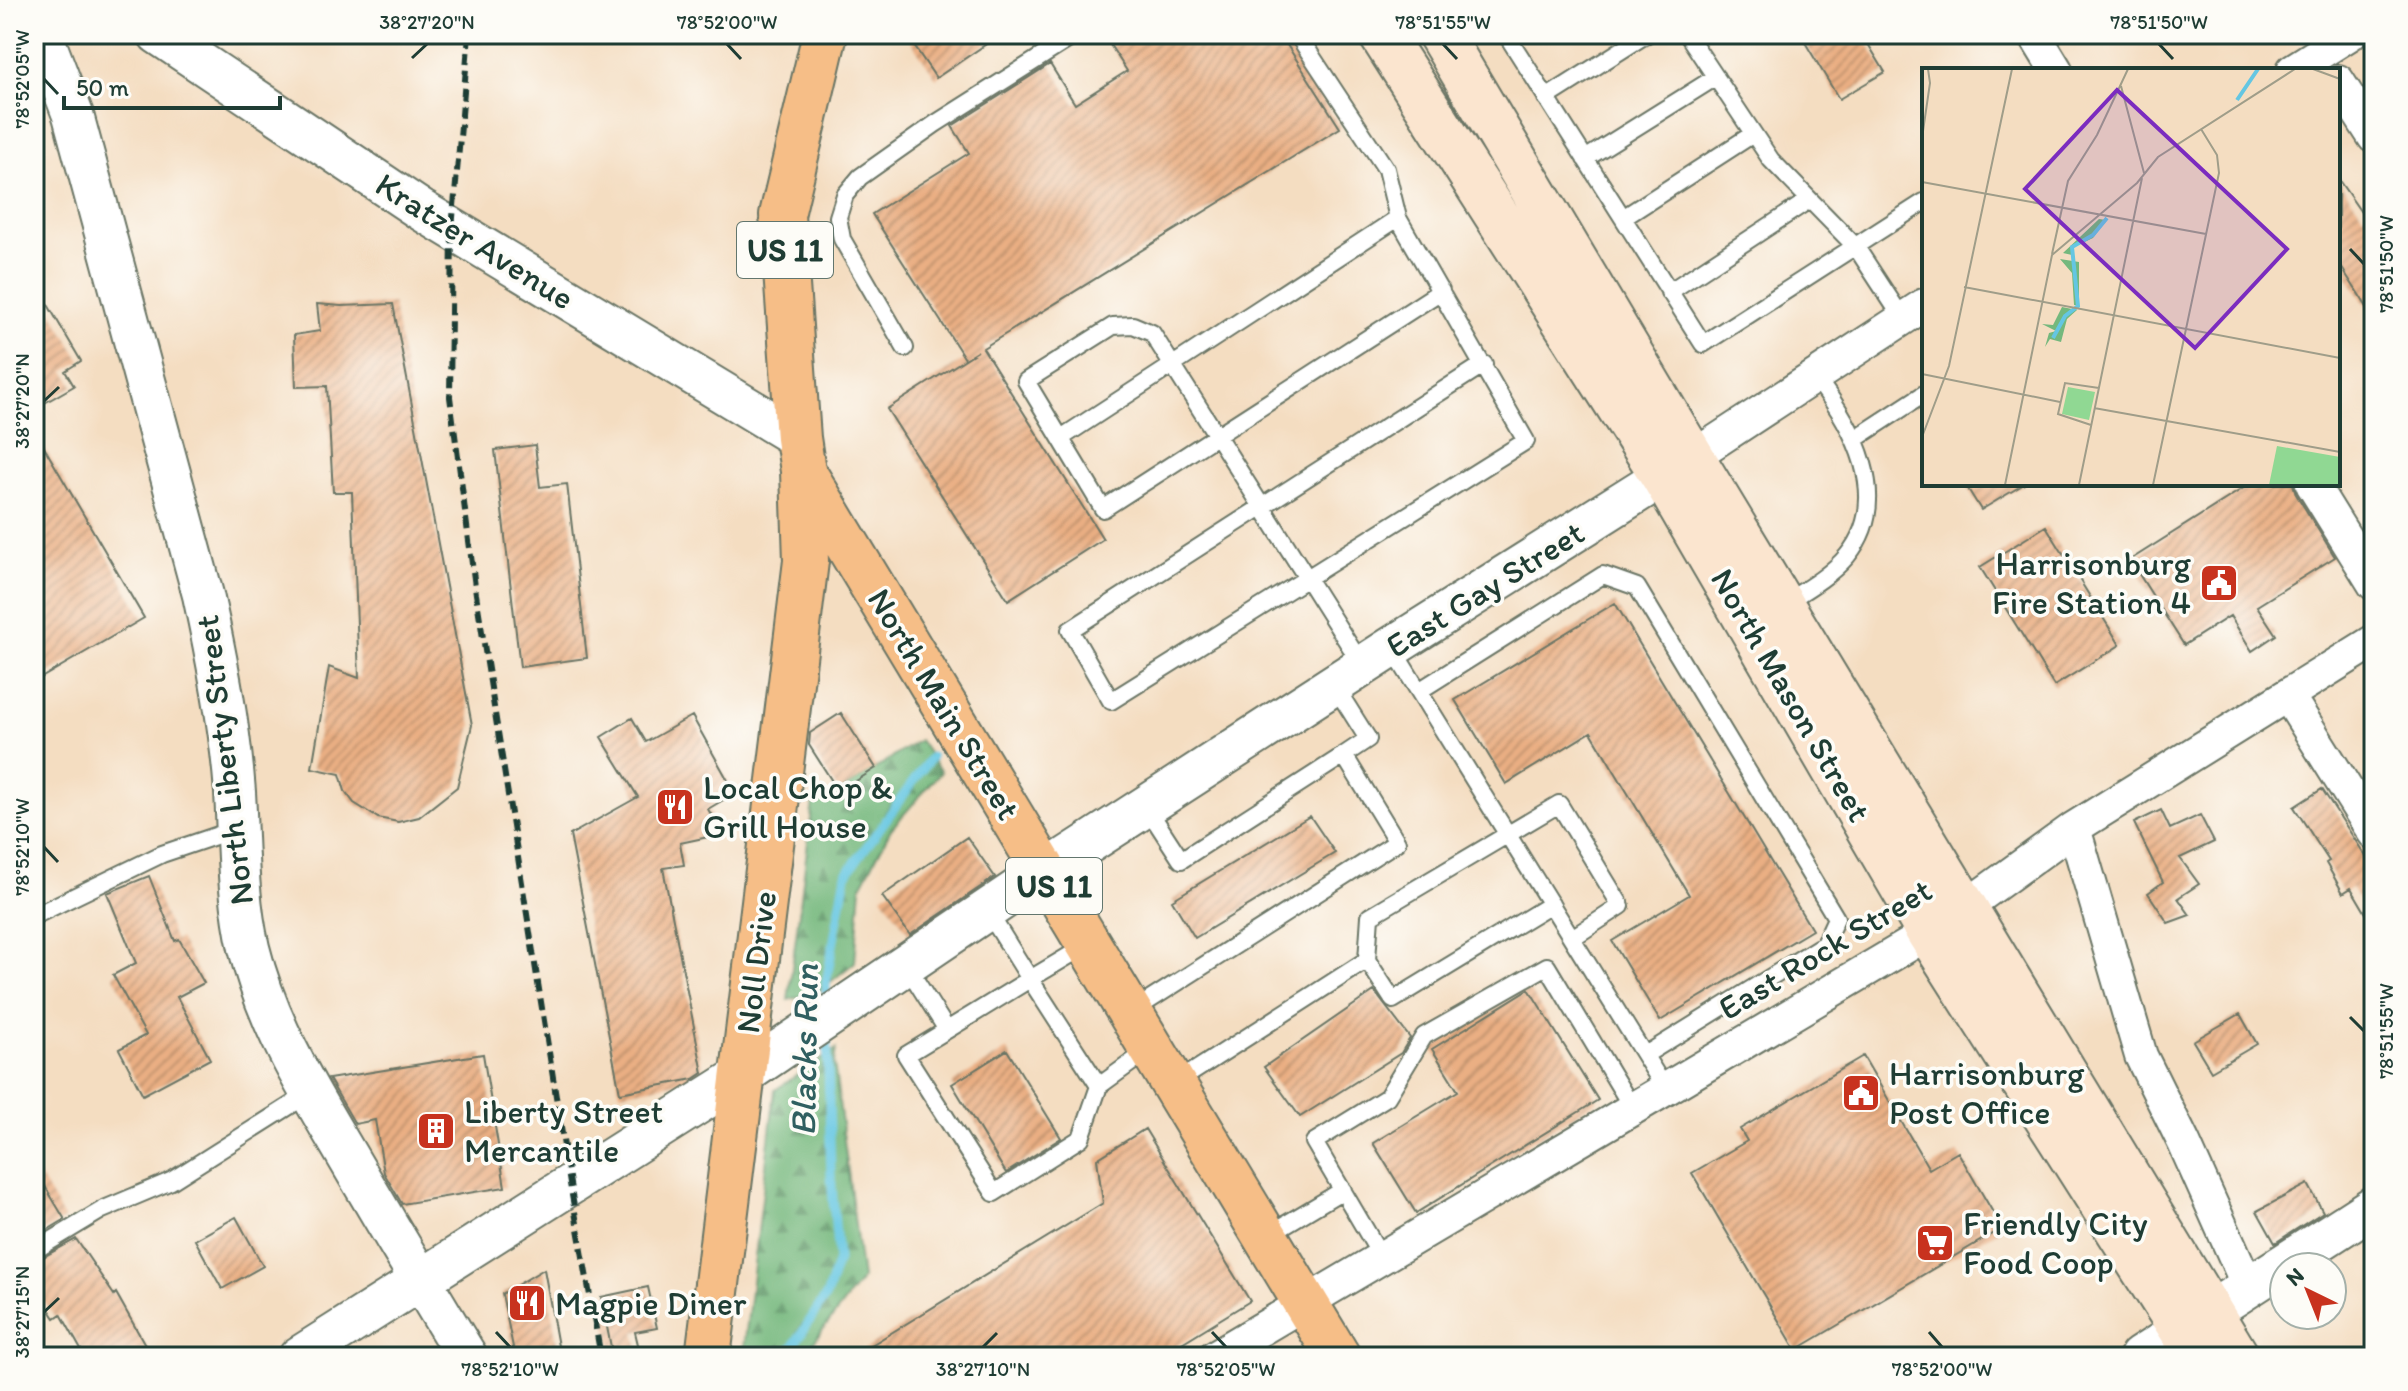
<svg xmlns="http://www.w3.org/2000/svg" width="2408" height="1391" font-family="Itim,sans-serif">
<style>
.forest{fill:url(#forest-firs);stroke:#4a7a58;stroke-width:2}
.lines{fill:none;stroke-linecap:round;stroke-linejoin:round}
.stream{stroke:#64c6e2;stroke-width:9}
.building{fill:url(#building-hatch)}
.service-casing{stroke:#6a7565;stroke-width:20}
.minor-casing{stroke:#6a7565;stroke-width:36}
.tertiary-casing{stroke:#6a7565;stroke-width:44}
.secondary-casing{stroke:#6a7565;stroke-width:48}
.primary-casing{stroke:#6a7565;stroke-width:48}
.service{stroke:#fff;stroke-width:16}
.minor{stroke:#fff;stroke-width:32}
.tertiary{stroke:#fff;stroke-width:40}
.secondary{stroke:#fbe5cf;stroke-width:44}
.primary{stroke:#f6be87;stroke-width:44}
.rail{stroke:#1f3d34;stroke-width:6;stroke-dasharray:12 6;stroke-linecap:butt}
.ticks{fill:none;stroke:#1f3d34;stroke-width:3}
.labels{text-anchor:middle;dominant-baseline:central;stroke-width:7;stroke-linejoin:round;paint-order:stroke}
.shield{fill:#fdfcf7;stroke:#62766e;stroke-width:2}
.shield-label{font-size:32px;font-weight:bold;fill:#1f3d34}
.street-label{font-size:34px;fill:#1f3d34;stroke:#fdfcf7}
.poi-label{font-size:34px;fill:#1f3d34;stroke:#fdfcf7;text-anchor:start}
.water-label{font-size:36px;font-style:italic;fill:#305f60;stroke:#fdfcf7}
.inset-river{fill:none;stroke:#64c6e2;stroke-width:4}
.inset-road{fill:none;stroke:#9f9d89;stroke-width:2}
.view{fill:#7b2cbf;fill-opacity:0.15;stroke:#7b2cbf;stroke-width:4}
.inset-edge{fill:none;stroke:#1f3d34;stroke-width:4}
.neatline{fill:none;stroke:#1f3d34;stroke-width:3}
.ticks-label{font-size:20px;text-anchor:middle;fill:#1f3d34}
</style>
<defs>
<pattern id="forest-firs" width="22" height="20" patternUnits="userSpaceOnUse" patternTransform="scale(2)"><rect width="22" height="20" fill="#74b87d"/><path d="M5 1l3.5 6h-7zM16 11l3.5 6h-7z" fill="#5f9767"/></pattern>
<pattern id="building-hatch" width="6" height="6" patternUnits="userSpaceOnUse" patternTransform="scale(2)"><rect width="6" height="6" fill="#eaaf83"/><path d="M-1 1l2-2M0 6l6-6M5 7l2-2" fill="none" stroke="#bd906c"/></pattern>
</defs>
<rect width="100%" height="100%" fill="#fdfcf7"/>
<filter id="ink" filterUnits="userSpaceOnUse"><feTurbulence type="fractalNoise" baseFrequency=".0125" numOctaves="2"/><feDisplacementMap in="SourceGraphic" scale="16" xChannelSelector="R" yChannelSelector="G"/><feConvolveMatrix kernelMatrix="1 2 1 2 8 2 1 2 1" color-interpolation-filters="sRGB"/></filter>
<filter id="wash" filterUnits="userSpaceOnUse"><feTurbulence type="fractalNoise" baseFrequency=".006" numOctaves="4" result="noise"/><feDisplacementMap in="SourceGraphic" scale="32" xChannelSelector="R" yChannelSelector="G"/><feGaussianBlur stdDeviation="1.8" result="paint"/><feColorMatrix in="noise" values="0 0 0 0 0 0 0 0 0 0 0 0 0 0 0 0 0 1.4 0 .05"/><feComposite in="paint" operator="in"/></filter>
<g filter="url(#wash)">
<rect width="100%" height="100%" fill="#f4ddc1"/>
<path class="forest" d="M919,740L941,772L891,829L861,886L855,962L818,992L788,1000L813,802L839,792Z
M836,1049L834,1063L862,1279L802,1357H743L775,1090Z"/>
<g class="lines">
<path class="stream" d="M827,1004L826,983L846,875L931,757
M784,1357L794,1345L827,1294L838,1260L831,1175L827,1031"/>
</g>
<g id="blocks">
<path class="building" d="M906,34H1001L936,78Z
M1103,34H1280L1340,128L983,348L1103,539L1008,600L887,409L978,351L965,359L872,214L969,153L952,126L1050,64L1075,104L1127,71Z
M1800,34H1862L1885,72L1839,99Z
M2338,179L2363,215L2374,207V318L2338,262Z
M34,281L81,361L65,371L74,386L34,409Z
M317,304L341,306L393,304L472,725L457,787L419,817L398,822L378,818L354,803L345,791L340,774L312,768L329,667L359,678L352,492H333L327,386L296,387L294,335L320,331Z
M34,430L144,618L34,682Z
M535,445L540,487L567,484L587,658L520,667L495,450Z
M1965,484H2024L1981,510Z
M2250,484H2293L2296,494L2335,557L2257,606L2276,635L2252,651L2230,616L2184,645L2130,560Z
M2046,526L2120,645L2054,686L1980,567Z
M1615,603L1812,930L1660,1021L1612,941L1689,895L1591,732L1506,784L1455,700Z
M841,713L876,768L839,792L809,745L810,733Z
M692,716L735,793L708,809L722,834L680,843L684,865L663,868L703,1073L694,1079L620,1093L570,835L638,797L601,737L632,718L646,742Z
M2322,789L2374,869V927L2351,888L2343,893L2326,863L2329,861L2294,807Z
M2161,810L2170,829L2200,815L2214,842L2180,858L2199,884L2178,898L2190,915L2168,923L2148,893L2163,882L2134,823Z
M1310,816L1335,853L1195,938L1172,900Z
M967,837L995,877L910,935L882,896Z
M149,876L175,941L179,939L204,983L177,997L210,1059L143,1095L119,1049L146,1035L113,975L136,963L107,893Z
M1529,989L1598,1100L1416,1213L1373,1143L1458,1091L1432,1049Z
M1374,991L1410,1038L1401,1053L1300,1117L1264,1067Z
M2240,1014L2257,1044L2211,1071L2193,1041Z
M1007,1050L1061,1138L1006,1173L952,1084Z
M483,1054L505,1187L402,1204L384,1173L375,1120L355,1124L329,1079Z
M1863,1056L1929,1169L1958,1152L2002,1228L1796,1350L1692,1173L1747,1141L1740,1129Z
M1145,1129L1250,1301L1159,1357H852L1103,1203L1097,1159Z
M34,1168L64,1218V1220L34,1238Z
M2308,1184L2323,1212L2275,1243L2257,1211Z
M236,1217L263,1266L222,1289L195,1240Z
M76,1239L114,1295L116,1293L152,1357H85L61,1314L55,1318L34,1287V1262Z
M544,1269L560,1357H515L502,1294Z
M648,1287L657,1328L635,1332L641,1357H613L601,1297Z"/>
</g>
</g>
<g filter="url(#ink)">
<use href="#blocks" fill-opacity="0" stroke="#6a7565" stroke-width="2"/>
<g class="lines">
<defs>
<path id="service" d="M1297,34L1386,169L1398,218L1526,441L1111,701L1070,630L1484,364
M1506,34L1703,344L1924,202
M1687,34L1771,160L1856,247L1903,319
M1546,98L1647,34
M1585,159L1716,77
M1623,218L1753,134
M1669,292L1809,200
M905,348L842,239L838,217L845,195L860,177L935,124L1077,34
M1061,438L1398,218
M1855,439L1924,394
M1783,604C1805,590 1830,576 1847,556C1894,499 1853,425 1815,377
M1392,648L1666,1090
M1362,665L1152,333L1133,325L1113,326L1026,381L1103,509L1441,291
M1334,685L1368,739L1344,755
M1419,691L1603,575L1637,587L1836,918L1824,944L1645,1055
M34,916L162,854L236,829
M1087,945L1030,979L1099,1086L1150,1049
M1367,960L1393,1000L1551,904
M906,965L947,1030L1030,979L987,910
M1131,1012L1397,842L1344,755L1181,860L1146,806
M947,1030L906,1055L994,1193L1081,1138L1099,1086
M1174,1084L1367,960L1370,916L1559,804L1621,906L1572,938
M1266,1236L1343,1190
M34,1251L102,1210L171,1181L310,1093
M1381,1256L1314,1142L1387,1097L1424,1036L1547,966L1633,1109"/>
<path id="minor" d="M2034,34L2056,70
M2293,70L2350,34
M2338,81L2374,137
M1692,457L1924,305
M2312,484L2374,584
M2288,696L2374,833
M2074,828L2141,1056L2184,1143L2248,1286
M1214,1357L1929,933L2074,828L2374,641"/>
<path id="tertiary" d="M42,34L73,115L203,595C217,659 230,725 235,792C238,844 237,896 249,948C267,1022 305,1085 343,1149C384,1219 425,1288 467,1357
M158,34L421,210L798,438
M299,1357L743,1075L1018,889L1392,647L1690,459
M2140,1357L2374,1206"/>
<path id="secondary" d="M1381,34L1663,476L1929,933L2199,1357
M1440,34L1692,457L2237,1357"/>
<path id="primary" d="M804,473L1338,1357
M708,1357L806,561L803,471L798,438L782,215L825,34"/>
</defs>
<use href="#service" class="service-casing"/>
<use href="#minor" class="minor-casing"/>
<use href="#tertiary" class="tertiary-casing"/>
<use href="#secondary" class="secondary-casing"/>
<use href="#primary" class="primary-casing"/>
<use href="#service" class="service"/>
<use href="#minor" class="minor"/>
<use href="#tertiary" class="tertiary"/>
<use href="#secondary" class="secondary"/>
<use href="#primary" class="primary"/>
<path class="rail" d="M469,34L452,229L450,397L476,594L570,1184L601,1357"/>
</g>
</g>
<path class="ticks" d="M727,44L741,59M1443,44L1457,59M2159,44L2173,59M412,58L427,44M44,79L58,94M2350,249L2364,264M44,401L59,387M44,847L58,862M2350,1017L2364,1031M44,1312L59,1298M496,1332L510,1347M1212,1332L1226,1347M1929,1332L1942,1347M983,1347L997,1333"/>
<defs>
<symbol id="civic-square" viewBox="-11 -11 22 22"><rect x="-9" y="-9" width="18" height="18" rx="4" fill="#c8321e" stroke="#fdfcf7"/><path d="M-.6-6.5H3V-4.5H.6V-3L4-1V1h2V6H-6V1h2V-1L-.6-3ZM-1.2 2.5V6h2.4V2.5Z" fill="#fff"/></symbol>
<symbol id="restaurant-square" viewBox="-11 -11 22 22"><rect x="-9" y="-9" width="18" height="18" rx="4" fill="#c8321e" stroke="#fdfcf7"/><path d="M-5-6h1v4h1v-4h1v4h1v-4h1v5L-1.5 .5V6h-2V.5L-5-1ZM5-6V6H3V1.5H1.5Q1.5-4 5-6Z" fill="#fff"/></symbol>
<symbol id="building-square" viewBox="-11 -11 22 22"><rect x="-9" y="-9" width="18" height="18" rx="4" fill="#c8321e" stroke="#fdfcf7"/><path d="M-4-6H4V6H1V3H-1V6H-4ZM-2.5-4.3h1.7v1.8h-1.7ZM.8-4.3h1.7v1.8H.8ZM-2.5-1h1.7V.8h-1.7ZM.8-1h1.7V.8H.8Z" fill="#fff"/></symbol>
<symbol id="supermarket-square" viewBox="-11 -11 22 22"><rect x="-9" y="-9" width="18" height="18" rx="4" fill="#c8321e" stroke="#fdfcf7"/><path d="M-6-5.5h2.5l.6 2H6L4.5 2H-2.5L-4.4-4H-6ZM-1.5 3.2a1.3 1.3 0 1 0 .1 0ZM3 3.2a1.3 1.3 0 1 0 .1 0Z" fill="#fff"/></symbol>
</defs>
<g fill-rule="evenodd">
<use href="#civic-square" x="2197" y="561" width="44" height="44"/>
<use href="#restaurant-square" x="653" y="785" width="44" height="44"/>
<use href="#civic-square" x="1839" y="1071" width="44" height="44"/>
<use href="#building-square" x="414" y="1109" width="44" height="44"/>
<use href="#supermarket-square" x="1913" y="1221" width="44" height="44"/>
<use href="#restaurant-square" x="505" y="1281" width="44" height="44"/>
</g>
<g class="labels">
<g class="shield">
<rect x="737" y="222" width="96" height="56" rx="6"/>
<rect x="1006" y="858" width="96" height="56" rx="6"/>
</g>
<g class="shield-label">
<text x="785" y="250">US 11</text>
<text x="1054" y="886">US 11</text>
</g>
<g class="street-label">
<text transform="translate(475 241) rotate(32)">Kratzer Avenue</text>
<text transform="translate(1485 589) rotate(-32)">East Gay Street</text>
<text transform="translate(1791 695) rotate(60)">North Mason Street</text>
<text transform="translate(944 704) rotate(59)">North Main Street</text>
<text transform="translate(224 760) rotate(-97)">North Liberty Street</text>
<text transform="translate(1825 949) rotate(-31)">East Rock Street</text>
<text transform="translate(756 962) rotate(-83)">Noll Drive</text>
</g>
<g class="poi-label">
<text x="2191" y="563" text-anchor="end">Harrisonburg<tspan x="2191" dy="39">Fire Station 4</tspan></text>
<text x="703" y="787">Local Chop &amp;<tspan x="703" dy="39">Grill House</tspan></text>
<text x="1889" y="1073">Harrisonburg<tspan x="1889" dy="39">Post Office</tspan></text>
<text x="464" y="1111">Liberty Street<tspan x="464" dy="39">Mercantile</tspan></text>
<text x="1963" y="1223">Friendly City<tspan x="1963" dy="39">Food Coop</tspan></text>
<text x="555" y="1303">Magpie Diner</text>
</g>
<g class="water-label">
<text transform="translate(804 1050) rotate(-89)">Blacks Run</text>
</g>
</g>
<g transform="translate(1922 68)">
<rect width="418" height="418" fill="#f4ddc1"/>
<path d="M146,319L173,324L167,352L140,346Z" fill="#90d893"/>
<path d="M177,151L184,152L171,170L152,179L150,187L141,185ZM138,191L157,194V238L152,237L150,205ZM140,239L155,242L145,251L139,274L128,271L123,279L127,265L134,263L120,256L131,257Z" fill="#74b87d"/>
<path d="M355,378L418,389V417H347Z" fill="#90d893"/>
<path class="inset-river" d="M315,32L336,1M131,270L143,248L156,238L150,179L171,167L185,150"/>
<path class="inset-road" d="M391,1L418,11M199,18L222,105M0,70L8,15L6,1M0,114L284,166M130,186L146,113L175,67L206,1M42,219L418,290M0,306L138,334M172,340L418,384M169,357L136,346L143,315L177,320M0,369L27,298L90,1M83,417L130,187L215,115L236,89L373,1M157,417L220,110M231,417L297,105L295,87L279,61"/>
<path class="view" d="M195,22L365,181L273,280L103,121Z"/>
<rect width="418" height="418" class="inset-edge"/>
</g>
<rect width="2408" height="1391" fill="none" stroke="#fdfcf7" stroke-width="88"/>
<g transform="translate(2308 1291) rotate(317)"><circle r="38" fill="#fdfcf7" stroke="#a4b0a9" stroke-width="2"/>
<path d="M0-6L14 30L0 20L-14 30Z" fill="#c8321e"/>
<text y="-12" font-size="22" font-weight="bold" text-anchor="middle" fill="#1f3d34">N</text>
</g>
<path d="M64 96v12h216v-12" fill="none" stroke="#1f3d34" stroke-width="4"/>
<text x="76" y="96" font-size="24" fill="#1f3d34" stroke="#fdfcf7" stroke-width="6" paint-order="stroke">50 m</text>
<rect x="44" y="44" width="2320" height="1303" class="neatline"/>
<g class="ticks-label">
<text x="427" y="29">38°27'20"N</text>
<text x="727" y="29">78°52'00"W</text>
<text x="1443" y="29">78°51'55"W</text>
<text x="2159" y="29">78°51'50"W</text>
<text transform="translate(22 79) rotate(-90)" y="7">78°52'05"W</text>
<text transform="translate(2386 264) rotate(-90)" y="7">78°51'50"W</text>
<text transform="translate(22 401) rotate(-90)" y="7">38°27'20"N</text>
<text transform="translate(22 847) rotate(-90)" y="7">78°52'10"W</text>
<text transform="translate(2386 1031) rotate(-90)" y="7">78°51'55"W</text>
<text transform="translate(22 1312) rotate(-90)" y="7">38°27'15"N</text>
<text x="510" y="1376">78°52'10"W</text>
<text x="983" y="1376">38°27'10"N</text>
<text x="1226" y="1376">78°52'05"W</text>
<text x="1942" y="1376">78°52'00"W</text>
</g>
</svg>
